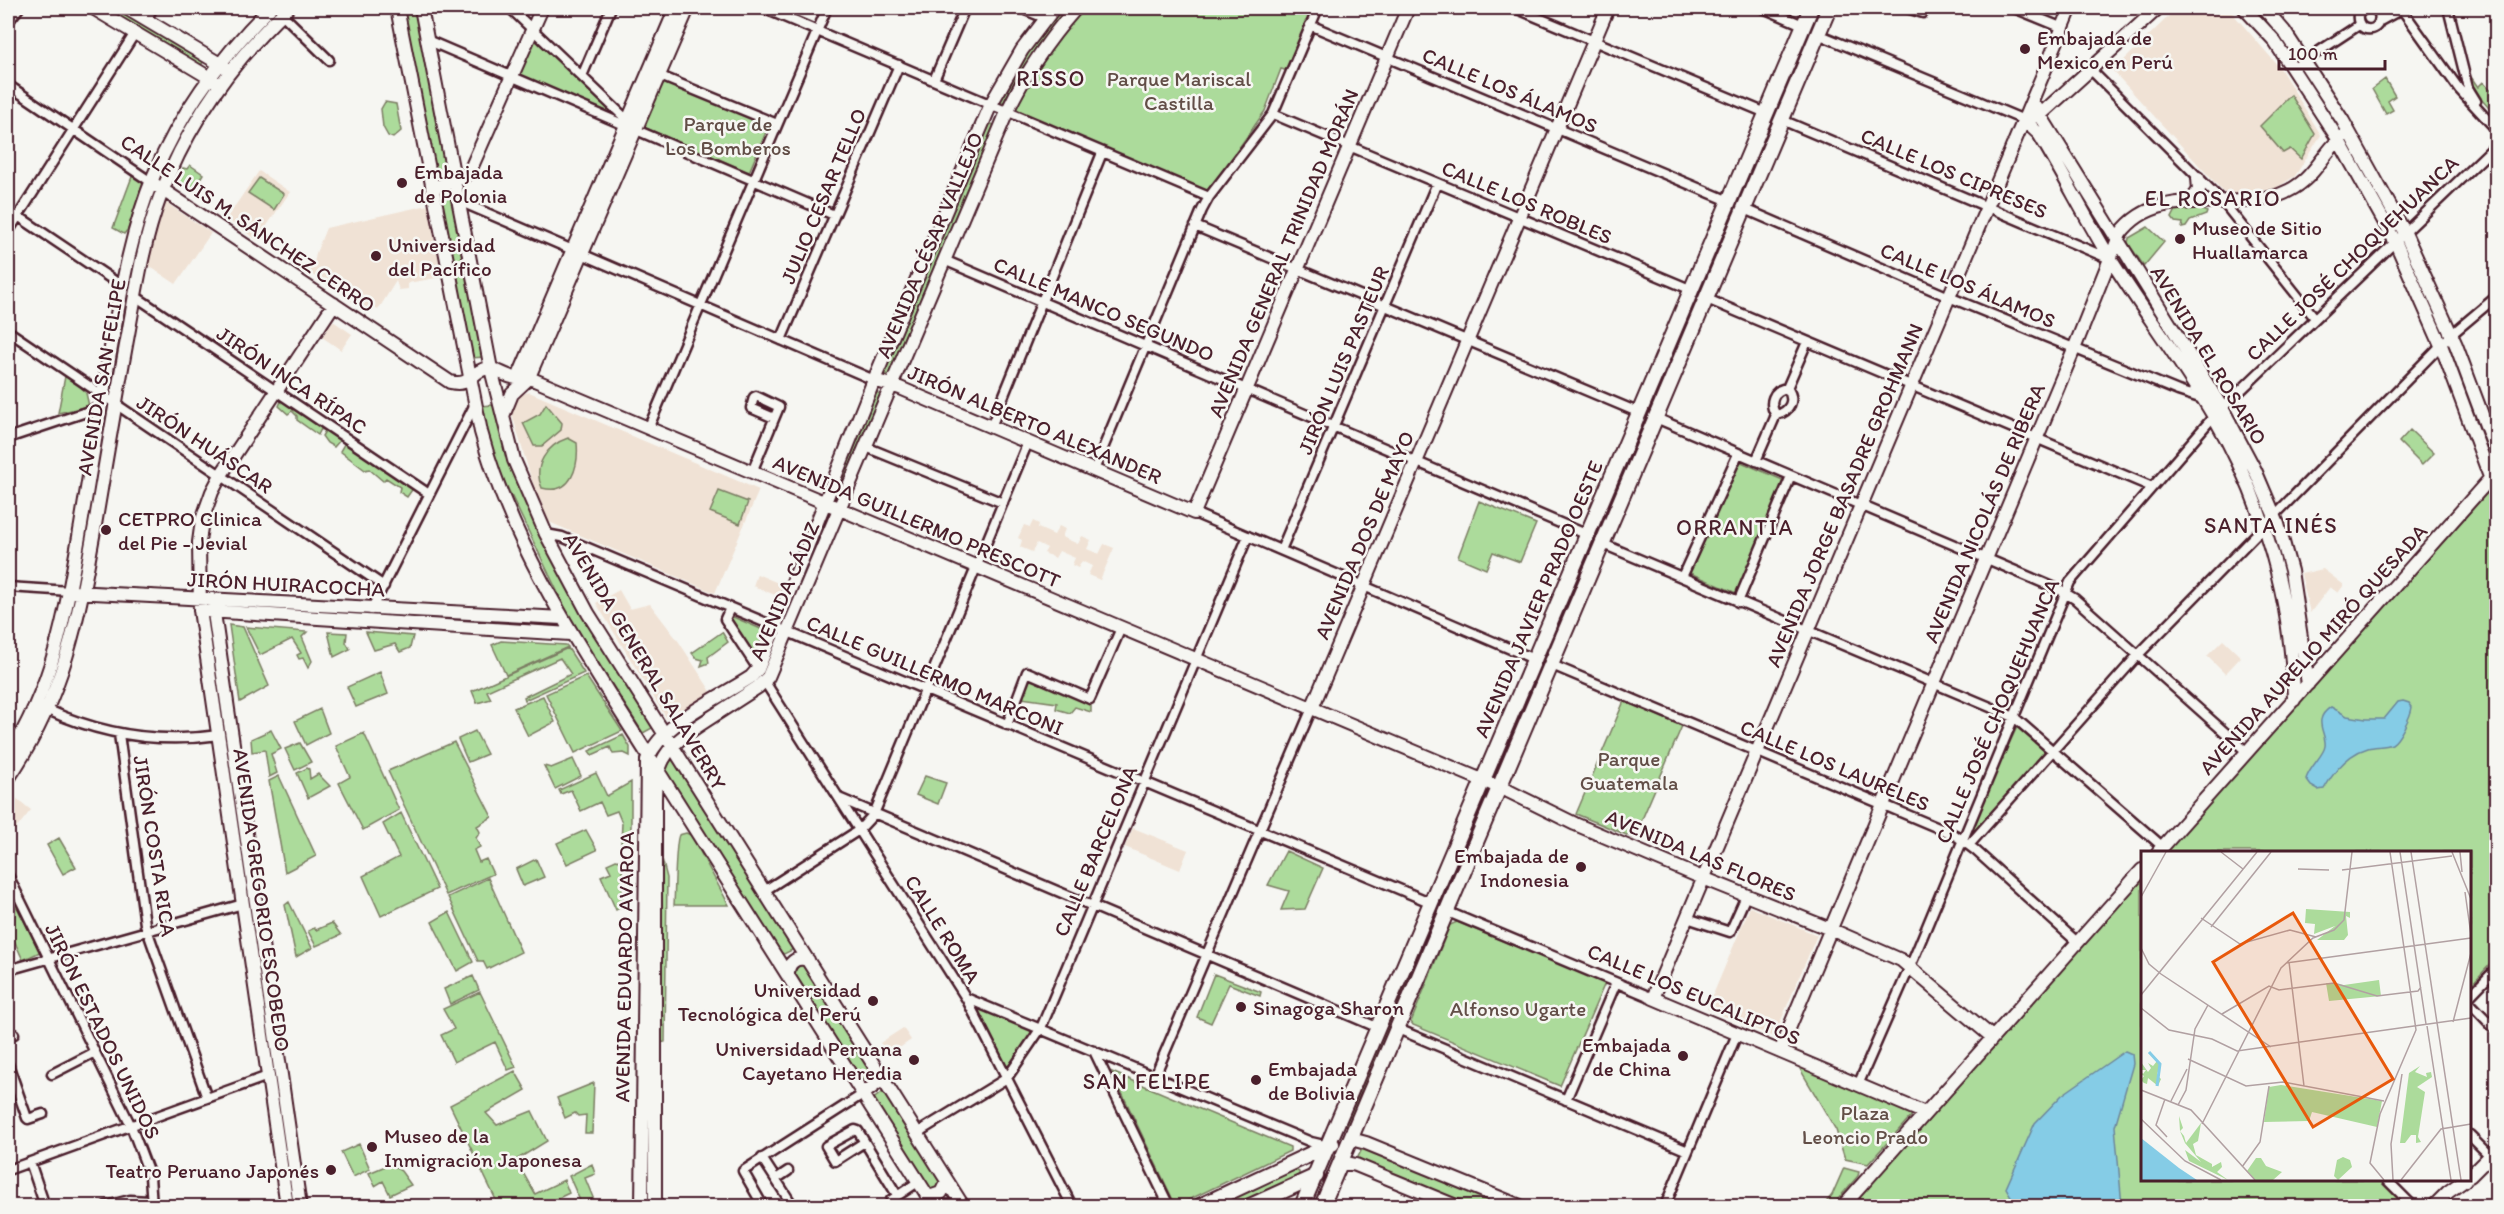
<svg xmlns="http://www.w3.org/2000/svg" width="2504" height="1214" font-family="Itim,sans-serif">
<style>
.built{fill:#f0e2d5}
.green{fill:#acdb9b;stroke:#7b7d63;stroke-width:1.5}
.water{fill:#85cce6;stroke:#6d879b;stroke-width:1.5}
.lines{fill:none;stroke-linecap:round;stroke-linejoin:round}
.street-casing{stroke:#4a1f2b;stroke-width:13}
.secondary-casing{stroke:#4a1f2b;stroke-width:16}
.primary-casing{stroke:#4a1f2b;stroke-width:18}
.street{stroke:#f6f6f2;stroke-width:8}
.secondary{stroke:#f6f6f2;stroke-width:12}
.primary{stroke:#f6f6f2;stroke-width:14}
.poi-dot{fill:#4a1f2b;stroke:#f6f6f2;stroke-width:2}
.labels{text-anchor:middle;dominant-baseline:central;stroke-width:5;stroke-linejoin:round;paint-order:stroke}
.poi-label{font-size:21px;fill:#4a1f2b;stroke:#f6f6f2;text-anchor:start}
.park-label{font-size:21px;fill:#624e47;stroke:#f6f6f2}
.street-label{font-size:21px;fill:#4a1f2b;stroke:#f6f6f2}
.neighbourhood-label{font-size:22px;letter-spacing:1.5px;fill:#4a1f2b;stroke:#f6f6f2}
.inset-river{fill:none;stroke:#85cce6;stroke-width:3}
.inset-road{fill:none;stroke:#b1a0a2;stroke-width:1.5}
.view{fill:#e8590c;fill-opacity:0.15;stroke:#e8590c;stroke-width:3}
.inset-edge{fill:none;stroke:#4a1f2b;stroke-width:3}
</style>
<rect width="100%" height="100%" fill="#f6f6f2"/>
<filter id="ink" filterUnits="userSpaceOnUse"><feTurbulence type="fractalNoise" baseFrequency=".0167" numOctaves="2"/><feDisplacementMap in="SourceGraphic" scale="12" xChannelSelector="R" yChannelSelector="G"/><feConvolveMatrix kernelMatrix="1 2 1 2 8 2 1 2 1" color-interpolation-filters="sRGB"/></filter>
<g filter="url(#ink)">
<path class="built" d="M2177,8H2228L2280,68L2321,135L2295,176L2276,188L2228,197L2113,71Z
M259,171L290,192L257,240L226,219Z
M165,202L211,233L176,284L146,264L163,203Z
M428,205L442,277L408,283V289L399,290L396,281L378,310L373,306L368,312L308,272L315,259L316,253L326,228Z
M333,321L352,334L341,350L322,337Z
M529,392L759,490L715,593L549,522L531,478L512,414V404L518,396Z
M1033,521L1039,524L1038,528L1054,535L1059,526L1065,529L1062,537L1078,544L1082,536L1091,540L1087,549L1099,554L1104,544L1114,548L1100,580L1088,575L1092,566L1082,561L1078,568L1072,565L1075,558L1059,551L1055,558L1044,553L1047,548L1037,543L1032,552L1020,547L1022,540L1018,538L1024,525L1030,527Z
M2323,569L2344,585L2338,593L2330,587L2310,613L2301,574Z
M757,574L785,586L780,597L753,586Z
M619,590L630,609L650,604L679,642L712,693L669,719H667L596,603Z
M2223,640L2241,657L2225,674L2207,656Z
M12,795L31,810L11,835L8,832V801Z
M1133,828L1188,850L1180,870L1125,847Z
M1750,907L1817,935L1774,1037L1707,1009Z
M903,1028L911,1040L889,1055L880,1043Z"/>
<path class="green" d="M100,8H119L205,59L200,67Z
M400,8H418L451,171L447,178L437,180Z
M1060,8H1072L1007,102H1000V99L1046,23Z
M1085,8H1315L1285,70L1281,69L1265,111L1207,193L1015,109L1038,62Z
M1816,8H1825L1727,239L1721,240L1741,194V185Z
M538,36L617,113L613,115L522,76L519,72L533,37Z
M2469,74L2478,87L2483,82L2496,96V116L2473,90Z
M2385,79L2395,96L2388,101L2393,110L2386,114L2372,89Z
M661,80L769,125L749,172L641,126Z
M2291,95L2315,134L2301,159L2290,149L2283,153L2260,126Z
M385,102L396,104L401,131L393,138L388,136L383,127L381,109Z
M989,123L996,126L889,376L881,373Z
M190,165L203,174L192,192L177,182L183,168L187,169Z
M133,174L143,183L128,229L124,234L113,228Z
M259,178L284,194L274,210L248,193Z
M449,190L453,193L485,357L470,358L438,197L441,192Z
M147,195L154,199L114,390L106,386Z
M2197,208L2207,212L2206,215L2190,221L2186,227L2182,228L2183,223L2175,222L2172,218L2176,210Z
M2148,227L2164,242L2144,266L2128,243L2129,238Z
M1712,255L1715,257L1693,311V317L1513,746L1508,744Z
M66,371L86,393L89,406L58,413Z
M875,391L881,395L839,495L833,494Z
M282,399L341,439L334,447L327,443L322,436L325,431L321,429L318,435L297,420V416L292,411L288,414L279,406Z
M546,404L562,423L561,430L542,446H534L523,423L540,414Z
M493,405L514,468L654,727L643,733L572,622L499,470L480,406Z
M2410,430L2434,453L2422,465L2399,442Z
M568,438L577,443C579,466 572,496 542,488C532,466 547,445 568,438Z
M347,439L414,487L407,497L399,492L400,487L386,478L383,481L369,469L365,470L340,451Z
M1732,458L1785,481L1736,593L1683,570Z
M2496,483V958L2470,986V852H2166Z
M719,491L748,502L740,524L710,512Z
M1479,501L1536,524L1520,562L1493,552L1486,569L1458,557Z
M731,616L768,632L757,657L753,655L729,620Z
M229,625L243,627L269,686L240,702Z
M246,627L307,632L302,637L312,661L308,668L303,658L299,659L297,655L301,653L292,639L260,655Z
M328,632L347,633L346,642L350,649L334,657Z
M366,632L413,636L410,648L400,652L395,644L374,650Z
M722,632L728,642L708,657L709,663L701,666L703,660L696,658L692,653Z
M501,641L566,645L568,647L506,675L492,645Z
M568,648L584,673L525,700L524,697L571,674L560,658L487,691L491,699L477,703L472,691Z
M380,672L388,694L356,707L347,687Z
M586,676L622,731L575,753L546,694Z
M1029,679L1091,704V712L1075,707L1070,713L1056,709L1057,703L1021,698Z
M543,696L555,722L528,736L514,708Z
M1624,701L1682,726L1634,838L1576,814Z
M320,709L329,733L306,745L295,721Z
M2017,727L2045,752L1974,832L1970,828Z
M271,730L281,749L271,754L277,773L269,777L265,750L252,752L251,739Z
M475,731L487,754L468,762L458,739Z
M364,733L399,810L363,830L339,783L350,777L336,746Z
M623,735L630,747V756L624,753L613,754L610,747L592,755L589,751Z
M454,742L492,817L477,826L480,832L476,838L480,847L474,850L479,862L486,859L493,874L446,895L388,771Z
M300,743L311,762L295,770L285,749Z
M673,756L794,941L792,950L784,954L781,952L665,774L666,767Z
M573,759L581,776L555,789L544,766L551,768Z
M307,768L309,769L310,779L318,774L330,786L308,798L297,773Z
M596,773L607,796L631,782V842L621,843L622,823L617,811L606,815L600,802L581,811L571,790L561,794L559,790Z
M279,776L316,856L285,872L269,781Z
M925,776L946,783L938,804L916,795Z
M401,813L437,889L381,916L363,876L399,857L383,824Z
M1470,825L1474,827L1466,847L1462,864L1349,1126L1345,1125Z
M586,830L597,850L567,864L557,843Z
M686,833L691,835L729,905H674C675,892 675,842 679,835Z
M59,838L76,867L63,874L47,845Z
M660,851L667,878L665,1042L660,1043Z
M1286,851L1323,868L1305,909L1281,910L1289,891L1268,885Z
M536,859L544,877L523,886L516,869Z
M616,860L620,861L622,865L623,906L616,910L601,876L611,872L607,864Z
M488,878L521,952L487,969L483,961H478L448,897Z
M2142,879V1180H2381L2406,1206H1849Z
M8,890L40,952L23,960L8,927Z
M289,902L312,948L296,957L285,905Z
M449,912L473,962L457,971L432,922Z
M1457,922L1605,983L1560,1086L1413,1025L1411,1022L1450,925Z
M332,923L341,935L316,946L308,931L314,928L316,930Z
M807,962L878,1071L862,1081L794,972V967Z
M1214,974L1261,992L1260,996L1229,984L1211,1023L1197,1017Z
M473,976L479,990L450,1004L444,989Z
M480,992L516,1067L508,1070L495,1042L454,1062L441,1035L454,1029L443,1009Z
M978,1009L1035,1031L1009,1071Z
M1801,1065L1914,1113L1868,1164L1845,1159L1836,1130L1800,1069Z
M515,1071L526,1090L486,1113L497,1125L532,1111L547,1141L516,1160L535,1194L564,1180L569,1193L542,1206H499L450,1105Z
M1112,1072L1290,1147V1151L1178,1205L1175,1204Z
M594,1083L592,1133H585L586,1115L578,1116L575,1113L565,1118L557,1098Z
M886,1089L944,1181L932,1190L928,1189L871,1101Z
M359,1144L370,1169L353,1177L341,1152Z
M1362,1149H1366L1506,1206H1470L1361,1161L1358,1157Z
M390,1164L401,1171L411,1185L390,1195L383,1181L375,1186L369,1173Z
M592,1164L595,1174L585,1178L594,1200L582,1205L569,1176Z
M1844,1168L1859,1172L1858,1176L1832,1206H1823L1832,1195Z
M1294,1169L1299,1172V1177L1296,1180L1240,1206H1214Z"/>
<path class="water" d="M2403,701L2409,703L2412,707C2411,716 2399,740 2392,744C2385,747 2376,746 2368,748C2347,754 2334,771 2324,789L2318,790L2311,786L2306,779C2310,766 2324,755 2325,746C2327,733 2311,720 2331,707L2347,716L2366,719H2384L2398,702Z
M2125,1051L2132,1054L2133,1064L2115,1126L2122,1206H2026L2013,1200L2006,1188L2035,1123L2062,1095Z"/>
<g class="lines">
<defs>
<path id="street" d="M510,8L623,116L626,124
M659,8L673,13
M763,8L1209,197
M1020,8L1045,18
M1515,8L1766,113
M1763,8L1803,25
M1907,8L1923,13L1927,8
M2014,8L2063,28
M2365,8L2358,14C2355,35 2384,34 2379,13L2373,8
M2401,8L2459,89L2496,129
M2448,8L2468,88L2476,101
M282,14L329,60
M146,19L153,8
M2380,21L2402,9
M8,22L19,8
M1310,25L1729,201
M1818,34L2024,120
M427,40L834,215
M2292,69L2359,25
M2091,70L2223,202L2315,318
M658,75L777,124
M582,76L611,8
M934,80L965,8
M8,85L151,182
M1273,114L1692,290
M1782,120L2110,259
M459,201L874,380
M1745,209L1949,297L2178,391L2203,399
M18,216L122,286
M1195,226L1640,413
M8,232L135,33
M944,260L1588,535
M135,296L429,494
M1707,299L2152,487
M8,331L384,586
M781,340L899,65
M1787,388C1796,400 1790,412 1776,415C1768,403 1773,390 1787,388Z
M1787,388L1807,342
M1656,418L2060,590L2075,599L2247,752
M991,427L1102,153
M648,429L827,8
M8,438L101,407
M866,447L1003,503
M1756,461L1776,415
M1094,470L1202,210L1209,197L1273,114L1318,8
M752,472L779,407L756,396L754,397L751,408L774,418
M1194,513L1536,660
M546,534L562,537L1432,903
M1603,544L2014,717L2163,847
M1281,550L1437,183
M1682,577L1738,454
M8,587L70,591
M1738,602L1791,476
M730,608L725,619L758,669
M371,610L475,404
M1552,665L1955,835L1975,850L2077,942
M765,682L966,998L1072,1206
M48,710C103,735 159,744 219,735
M1007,725L1027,672L1090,699L1121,628
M119,734L145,924L207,1098
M841,799L1379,1028
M1969,845L2138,655L2452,334L2496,297
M8,875L131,1126L150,1176L152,1206
M764,891L859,830L874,814L1028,442
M1448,912L1653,998
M1687,918L1730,932L1746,896
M8,970L243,904
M2470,996L2496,969
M966,998L1311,1142L1328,1146
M2470,1003L2496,1030
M1398,1029L1688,1151
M8,1036L14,1034
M1094,1051L1169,1206
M8,1064L27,1118L28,1119L43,1114
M52,1074L95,1052
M1154,1078L1312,708
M1858,1085L1915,955L2070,582L2214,416L2496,145
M1566,1100L1616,983
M917,1133L1007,1078L1041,1028L1248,536
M2470,1136L2496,1162
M863,1143L835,1161L826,1146L855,1130L858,1131L897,1195
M762,1158L793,1206
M30,1162L45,1206
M8,1170L268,1076
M776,1179L788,1171
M2387,1180L2413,1206
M106,1206L130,1200L150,1201
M763,1206L743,1171L863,1094
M895,1206L891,1200L918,1182
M1665,1206L1737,1034"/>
<path id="secondary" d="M93,8L215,81
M126,8L225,67
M397,8L481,432C515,557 590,662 658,771C750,916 842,1061 934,1206
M421,8L491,369L514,460L546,534L588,613L963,1206
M2244,8L2273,39L2338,139L2395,241L2441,345L2490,477
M2264,8L2284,31L2343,121L2405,233L2456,345L2496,452
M2032,102L2222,408L2255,470L2278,524L2291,571L2308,684
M2034,117L2040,115L2158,8
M2024,120L2039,134C2064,175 2086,219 2111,260C2144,312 2182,362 2213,415C2264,502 2292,600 2294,700
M151,182L450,382C471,387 471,372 485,369C494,367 503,375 512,377C519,379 525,378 532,379L1508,791L1575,824L1693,874L1830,929L1901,960L1992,1037
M432,188L455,181L469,173L542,8
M2192,200L2199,190L2198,178
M518,378L676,8
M874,380L900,388L1194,513L1408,8
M503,416L512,394L528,379L688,8
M75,592L562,618
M212,599L300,1206
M208,611L570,634
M1312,708L1608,8
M8,757C55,682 66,611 81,525C91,464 101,403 112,342C122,285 132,228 154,175C181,111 222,56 270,8
M8,779C64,696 78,621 95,525C106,459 117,394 129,329C137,284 144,240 160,197C187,125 232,61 288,8
M2158,852L2496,472
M788,976C787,963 796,956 808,960
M1781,1052L1785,1038L2074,349L2120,234C2158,182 2228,213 2279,195C2318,181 2320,151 2349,132
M863,1094L883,1079
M1925,1113L1653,998L2071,8
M1351,1139L1366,1143L1520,1206
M1340,1165L1347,1163L1356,1165L1456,1206
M2470,1176L2496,1150
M926,1194L932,1196L941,1193L947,1181
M287,1206L200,610L199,542L202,520L212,492L221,475L334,304
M642,1206L647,760C663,721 716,700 751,677L758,669L874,380L991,104L1022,50L1054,8
M655,1206V799C655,756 673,742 707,720C724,709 741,698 758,687L768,677L1007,112C1025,73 1048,40 1076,8
M1843,1206L2142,870
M2434,1206L2448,1192L2465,1180"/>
<path id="primary" d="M1200,1206L1332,1144
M1250,1206L1316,1176
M1302,1206L1811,8
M1322,1206L1829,8"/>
</defs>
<use href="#street" class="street-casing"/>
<use href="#secondary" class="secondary-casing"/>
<use href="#primary" class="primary-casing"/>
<use href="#street" class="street"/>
<use href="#secondary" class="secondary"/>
<use href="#primary" class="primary"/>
</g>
</g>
<g class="poi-dot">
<circle cx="2025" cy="49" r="6"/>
<circle cx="402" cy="183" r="6"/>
<circle cx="2180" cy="239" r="6"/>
<circle cx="376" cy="256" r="6"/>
<circle cx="106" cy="530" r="6"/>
<circle cx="1581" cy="867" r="6"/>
<circle cx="873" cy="1001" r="6"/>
<circle cx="1241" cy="1007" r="6"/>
<circle cx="1683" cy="1056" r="6"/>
<circle cx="914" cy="1060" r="6"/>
<circle cx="1256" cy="1080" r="6"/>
<circle cx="372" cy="1147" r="6"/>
<circle cx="331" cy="1170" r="6"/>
</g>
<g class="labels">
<g class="poi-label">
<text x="2037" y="37">Embajada de<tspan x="2037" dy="24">Mexico en Perú</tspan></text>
<text x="414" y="171">Embajada<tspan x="414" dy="24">de Polonia</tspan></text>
<text x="2192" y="227">Museo de Sitio<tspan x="2192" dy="24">Huallamarca</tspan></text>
<text x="388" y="244">Universidad<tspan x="388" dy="24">del Pacífico</tspan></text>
<text x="118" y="518">CETPRO Clinica<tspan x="118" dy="24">del Pie - Jevial</tspan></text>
<text x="1569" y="855" text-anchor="end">Embajada de<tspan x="1569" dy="24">Indonesia</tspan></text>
<text x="861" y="989" text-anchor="end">Universidad<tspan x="861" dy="24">Tecnológica del Perú</tspan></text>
<text x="1253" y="1007">Sinagoga Sharon</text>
<text x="1671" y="1044" text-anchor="end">Embajada<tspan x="1671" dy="24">de China</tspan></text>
<text x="902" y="1048" text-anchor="end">Universidad Peruana<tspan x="902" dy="24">Cayetano Heredia</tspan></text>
<text x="1268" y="1068">Embajada<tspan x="1268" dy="24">de Bolivia</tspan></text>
<text x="384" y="1135">Museo de la<tspan x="384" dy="24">Inmigración Japonesa</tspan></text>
<text x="319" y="1170" text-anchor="end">Teatro Peruano Japonés</text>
</g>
<g class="park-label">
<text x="1179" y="78">Parque Mariscal<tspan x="1179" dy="24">Castilla</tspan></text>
<text x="728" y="123">Parque de<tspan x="728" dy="24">Los Bomberos</tspan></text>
<text x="1629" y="758">Parque<tspan x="1629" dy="24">Guatemala</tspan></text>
<text x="1518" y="1008">Alfonso Ugarte</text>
<text x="1865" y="1112">Plaza<tspan x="1865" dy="24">Leoncio Prado</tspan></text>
</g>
<g class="street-label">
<text transform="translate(1510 90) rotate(23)">CALLE LOS ÁLAMOS</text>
<text transform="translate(1954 173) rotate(23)">CALLE LOS CIPRESES</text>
<text transform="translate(823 196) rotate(-67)">JULIO CESAR TELLO</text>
<text transform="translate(1527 202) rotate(23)">CALLE LOS ROBLES</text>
<text transform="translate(248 223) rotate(34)">CALLE LUIS M. SÁNCHEZ CERRO</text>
<text transform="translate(929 245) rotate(-67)">AVENIDA CÉSAR VALLEJO</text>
<text transform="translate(1283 253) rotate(-67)">AVENIDA GENERAL TRINIDAD MORÁN</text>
<text transform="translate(2352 258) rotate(-44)">CALLE JOSÉ CHOQUEHUANCA</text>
<text transform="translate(1968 285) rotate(23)">CALLE LOS ÁLAMOS</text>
<text transform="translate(1104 309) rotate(23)">CALLE MANCO SEGUNDO</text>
<text transform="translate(2209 355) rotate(59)">AVENIDA EL ROSARIO</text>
<text transform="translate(1343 360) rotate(-67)">JIRÓN LUIS PASTEUR</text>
<text transform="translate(101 377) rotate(-80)">AVENIDA SAN FELIPE</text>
<text transform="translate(292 380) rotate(34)">JIRÓN INCA RÍPAC</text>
<text transform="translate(1035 424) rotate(23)">JIRÓN ALBERTO ALEXANDER</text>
<text transform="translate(205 444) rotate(34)">JIRÓN HUÁSCAR</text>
<text transform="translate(1844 495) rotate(-67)">AVENIDA JORGE BASADRE GROHMANN</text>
<text transform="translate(1984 513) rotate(-67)">AVENIDA NICOLÁS DE RIBERA</text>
<text transform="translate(917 521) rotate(23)">AVENIDA GUILLERMO PRESCOTT</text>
<text transform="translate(1364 535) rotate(-67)">AVENIDA DOS DE MAYO</text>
<text transform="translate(286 584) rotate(3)">JIRÓN HUIRACOCHA</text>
<text transform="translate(784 591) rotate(-67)">AVENIDA CÁDIZ</text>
<text transform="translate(1538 599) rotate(-67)">AVENIDA JAVIER PRADO OESTE</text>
<text transform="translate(2313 649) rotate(-48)">AVENIDA AURELIO MIRÓ QUESADA</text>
<text transform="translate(645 661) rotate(59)">AVENIDA GENERAL SALAVERRY</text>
<text transform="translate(935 675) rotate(23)">CALLE GUILLERMO MARCONI</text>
<text transform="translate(1997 711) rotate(-67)">CALLE JOSÉ CHOQUEHUANCA</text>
<text transform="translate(1835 765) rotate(23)">CALLE LOS LAURELES</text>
<text transform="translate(155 846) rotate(81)">JIRÓN COSTA RICA</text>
<text transform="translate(1095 851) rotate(-67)">CALLE BARCELONA</text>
<text transform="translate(1701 855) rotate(23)">AVENIDA LAS FLORES</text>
<text transform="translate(262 900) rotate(82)">AVENIDA GREGORIO ESCOBEDO</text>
<text transform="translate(943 929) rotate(58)">CALLE ROMA</text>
<text transform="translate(624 967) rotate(-89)">AVENIDA EDUARDO AVAROA</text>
<text transform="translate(1694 994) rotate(23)">CALLE LOS EUCALIPTOS</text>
<text transform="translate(103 1031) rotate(64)">JIRÓN ESTADOS UNIDOS</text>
</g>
<g class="neighbourhood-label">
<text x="1051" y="78">RISSO</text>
<text x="2213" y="198">EL ROSARIO</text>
<text x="2271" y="525">SANTA INÉS</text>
<text x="1735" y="527">ORRANTIA</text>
<text x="1147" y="1081">SAN FELIPE</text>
</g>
</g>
<g transform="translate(2141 851)">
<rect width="330" height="330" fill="#f6f6f2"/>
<path d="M165,58L209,61V67L205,65L207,84L203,89H176L194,75L173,83L174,73L164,72ZM238,129L240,145L188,150L185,132L203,134ZM16,210L19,212L16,224L20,228L17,235L7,227L6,233L3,232L0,229L3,225L0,223V220L2,223L5,219H0V211L7,221L10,217L7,212L12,215ZM279,215L274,221L286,226L285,222L290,221L291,226L276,236L284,241L277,286L280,291L275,292V284H270L264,292H259L268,222ZM140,234L241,250L236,276L171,261L168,270L123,271L128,236ZM38,265L42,277L39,280L43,285L45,292L60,272L57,290L52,293L55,304L71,313V316L80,311L81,316L76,321L87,329L48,310L44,299L60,311L44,292L39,280ZM202,306L209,309L211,316L197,329L193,325L196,309ZM115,307H120L125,315L141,321L132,329H114L106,320Z" fill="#acdb9b"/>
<path d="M0,287L38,317L56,329H0Z" fill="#85cce6"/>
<path class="inset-river" d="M8,201L19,213L16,235"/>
<path class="inset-road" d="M80,1L102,18M259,1L285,173M270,1L320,329M311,1L330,48M319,1L321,21M157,18L188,19M201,19L311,5M324,41L330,84M0,46L25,1M60,67L99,93L149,79L175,86M70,76L130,1M0,97L8,113L20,123L130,196M148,111L163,235M145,112L330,87M0,144L116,1M0,157L28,179L71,188L96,200L330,167M81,163L128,135L138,139L193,132L236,145L277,140L280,136M312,171L330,102M286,175L310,329M47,208L105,235L142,231L243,250M0,239L50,259L114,329M24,248L15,274L26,286M30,250L46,218M37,254L45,239L54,178L67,154M0,268L44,310L80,329M61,273L140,117L172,87L193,79L203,69L211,1M101,316L119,291L128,235M243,329L229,312L239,263L275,179L249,1M252,329L250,293L261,223M260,329L300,278L330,273"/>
<path class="view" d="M152,62L252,228L172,276L72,111Z"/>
<rect width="330" height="330" class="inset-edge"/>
</g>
<rect width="2504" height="1214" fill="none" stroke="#f6f6f2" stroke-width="30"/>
<rect x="15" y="15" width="2474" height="1184" fill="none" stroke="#4a1f2b" stroke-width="2" filter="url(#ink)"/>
<path d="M2279 60v9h106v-9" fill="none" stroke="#4a1f2b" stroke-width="3"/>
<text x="2288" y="60" font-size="18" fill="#4a1f2b" stroke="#f6f6f2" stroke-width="4.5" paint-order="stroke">100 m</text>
</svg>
